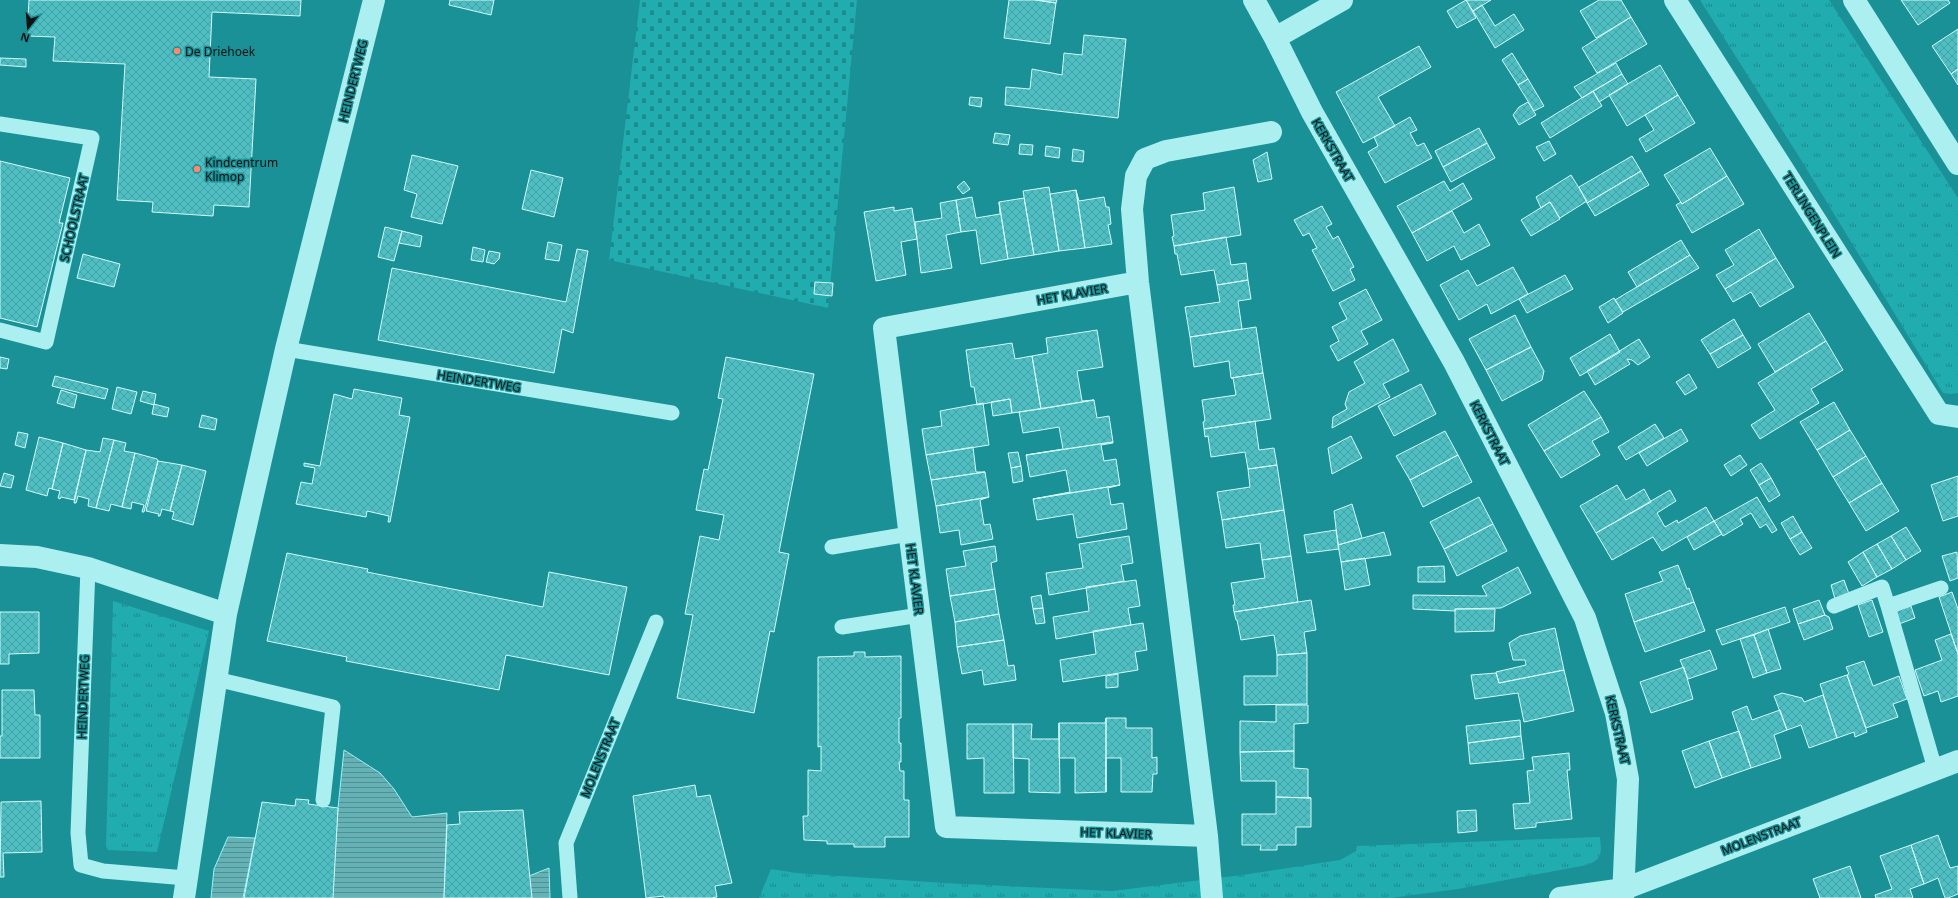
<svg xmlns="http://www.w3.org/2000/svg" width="1958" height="898" font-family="'Noto Sans',sans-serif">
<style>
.grass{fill:url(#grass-tufts)}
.cemetery{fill:url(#cemetery-stones)}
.water{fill:url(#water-rules);stroke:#9ef2f3}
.building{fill:url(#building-cross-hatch);stroke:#d2fafb}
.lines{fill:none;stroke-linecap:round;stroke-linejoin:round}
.lane{stroke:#abeff1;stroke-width:15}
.street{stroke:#abeff1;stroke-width:22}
.poi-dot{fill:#ff876b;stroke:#199196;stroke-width:1.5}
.labels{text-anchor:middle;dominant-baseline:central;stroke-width:3;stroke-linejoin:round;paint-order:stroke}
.poi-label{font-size:12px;fill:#111;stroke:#199196;text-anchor:start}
.street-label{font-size:12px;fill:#111;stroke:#199196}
</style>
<defs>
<pattern id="grass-tufts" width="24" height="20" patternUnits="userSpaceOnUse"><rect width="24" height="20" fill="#21acaf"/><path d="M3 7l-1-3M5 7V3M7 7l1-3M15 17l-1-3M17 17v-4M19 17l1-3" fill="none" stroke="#1b8b8d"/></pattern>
<pattern id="cemetery-stones" width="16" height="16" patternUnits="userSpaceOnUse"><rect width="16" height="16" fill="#21acaf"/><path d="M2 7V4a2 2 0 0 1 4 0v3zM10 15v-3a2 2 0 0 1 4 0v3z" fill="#1b8b8d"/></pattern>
<pattern id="water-rules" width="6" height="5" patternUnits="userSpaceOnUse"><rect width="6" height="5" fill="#64b2b6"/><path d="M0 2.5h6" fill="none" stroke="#518f93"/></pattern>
<pattern id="building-cross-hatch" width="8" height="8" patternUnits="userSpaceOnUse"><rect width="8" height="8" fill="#4ebec2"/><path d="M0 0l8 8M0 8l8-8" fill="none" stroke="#43a2a6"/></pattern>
</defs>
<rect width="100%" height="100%" fill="#199196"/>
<path class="grass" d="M1700,0H1829L1958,198V393L1951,394L1943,393L1803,163Z
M113,601L209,631L157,852L108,850L106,846Z
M1600,837C1601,852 1604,859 1587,865L1458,889L1391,898H759L771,869L796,873L944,883L1112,891L1242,875L1340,860L1356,851L1357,846Z"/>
<path class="cemetery" d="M640,0H857L828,308L609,260Z"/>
<path class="water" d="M344,750L380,773L394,789L412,817L447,813L444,898H332L338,808Z
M228,837L255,838L243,898H211L214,869Z
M549,868L550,898H531L529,876Z"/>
<path class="building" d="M29,0H301L300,16L212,12L209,77L256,79L249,207L214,205L213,216L152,212L153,202L117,200L125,64L53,61L55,37L27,36Z
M450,0H494L491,15L449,5Z
M1009,0H1036L1056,3L1050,44L1004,38Z
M1036,0H1057L1056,3Z
M1466,0H1491L1473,11Z
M1466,0L1476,18L1457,28L1447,11Z
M1599,0H1621L1631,17L1596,38L1580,11Z
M1901,0H1948L1950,3L1918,25Z
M1482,5L1495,26L1514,14L1524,30L1495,48L1473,11Z
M1631,17L1647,44L1597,73L1582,48Z
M1958,29V69L1951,74L1932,46Z
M1084,35L1126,39L1118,118L1005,105L1006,87L1030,89L1032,69L1062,75L1064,53L1082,55Z
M1419,46L1431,67L1378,97L1395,126L1363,143L1336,92Z
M1512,53L1528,79L1518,85L1502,60Z
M0,58L26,59V67L0,65Z
M1616,63L1622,74L1582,98L1574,87Z
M1660,65L1678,95L1627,126L1609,95Z
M1958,69V85L1951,74Z
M1622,74L1628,84L1599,102L1593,91Z
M1528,79L1544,106L1534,111L1518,85Z
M1593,91L1602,106L1550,138L1541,123Z
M1678,95L1695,123L1646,152L1639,139L1654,130L1645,115Z
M970,97L982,98L981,107L969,105Z
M1528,102L1536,115L1519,125L1513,115L1519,107Z
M1410,117L1417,130L1410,133L1417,146L1424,143L1432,158L1385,183L1368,152L1378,146L1374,137Z
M1479,128L1487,143L1443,167L1435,151Z
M995,133L1010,135L1008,145L993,143Z
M1549,141L1556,154L1544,161L1536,147Z
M1487,143L1495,158L1451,182L1443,167Z
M1020,144L1033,145L1032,155L1019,154Z
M1046,146L1060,148L1059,158L1045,156Z
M1710,148L1727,176L1682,204L1664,175Z
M1073,149L1084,151L1083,162L1072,161Z
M1267,152L1272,179L1258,182L1253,160Z
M412,155L458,166L442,224L411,217L417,194L404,190Z
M1632,156L1641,171L1587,203L1579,187Z
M0,161L70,178L59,223H63L37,327L0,318Z
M531,170L563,178L554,217L522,209Z
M1641,171L1649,185L1595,216L1587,203Z
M1571,175L1587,201L1560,218L1550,202L1541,208L1536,197Z
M1727,176L1744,204L1692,233L1676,205L1681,202L1682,204Z
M964,181L970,189L963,194L957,187Z
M1444,181L1450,191L1463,183L1472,199L1412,233L1397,206Z
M1049,187L1059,251L1034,255L1023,191Z
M1234,187L1241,235L1174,246L1172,237L1174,236L1171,215L1205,210L1203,193Z
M1076,190L1079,201L1104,197L1106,207H1109L1111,224L1108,225L1112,244L1085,248Z
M1076,190L1085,248L1059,251L1050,194Z
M972,197L976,218L1000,214L999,202L1008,259L981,264L976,230L961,232L956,200Z
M1024,198L1034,255L1008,259L999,202Z
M956,200L961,232L946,235L952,268L921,273L915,222L942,218L940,203Z
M1550,202L1560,219L1531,236L1521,220Z
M1322,206L1332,224L1326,227L1333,239L1338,236L1354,267L1350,269L1355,280L1333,291L1312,250L1317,248L1309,233L1303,236L1294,220Z
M894,207V211L912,208L917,239L901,242L906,275L876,281L864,212Z
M1452,211L1464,233L1479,224L1490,245L1461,260L1454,246L1427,261L1412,233Z
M385,227L402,231L394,261L378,257Z
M1759,229L1776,258L1725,289L1716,275L1734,265L1725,250Z
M402,231L422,236L420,247L399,243Z
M1226,237L1231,265L1246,263L1248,280L1217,285L1214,270L1181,275L1177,254H1175L1174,246Z
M1681,240L1690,255L1637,287L1628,272Z
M548,242L562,245L559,261L545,259Z
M473,247L485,250L483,262L471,260Z
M577,249L588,251L573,333L562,329L554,373L378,340L392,268L566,302Z
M489,251L500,253L499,259L494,264L486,262Z
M83,254L120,264L114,287L77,278Z
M1690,255L1699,268L1623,312L1615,300Z
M1776,258L1794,287L1760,307L1751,292L1733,302L1725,289Z
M1513,267L1528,294L1491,314L1487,304L1459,320L1440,285L1468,270L1477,286Z
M1565,275L1573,289L1527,313L1519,299Z
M1248,280L1251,299L1238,301L1242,329L1190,337L1185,307L1220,302L1217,285Z
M815,282L833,283L832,296L814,294Z
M1366,289L1382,320L1361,331L1368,344L1338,361L1330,346L1339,341L1332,327L1347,319L1339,303Z
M1614,298L1623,313L1608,323L1599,307Z
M1809,313L1826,341L1775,372L1758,344Z
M1515,315L1531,347L1486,370L1469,339Z
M1734,319L1743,335L1710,354L1701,340Z
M1256,327L1263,373L1231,378L1229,361L1194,367L1190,337Z
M1097,330L1103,367L1077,371L1082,401L1094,400L1041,409L1032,356L1048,353L1046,338Z
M1610,334L1620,352L1580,376L1570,358Z
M1743,335L1751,348L1718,368L1710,354Z
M1393,339L1409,371L1383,384L1390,397L1332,428L1333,417L1347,409L1345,404L1349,392L1365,383L1354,362Z
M1639,339L1650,357L1638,365L1632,360L1627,359L1630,364L1595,385L1587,371Z
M1826,341L1843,370L1811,389L1819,403L1760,439L1751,425L1775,410L1758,383Z
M1012,343L1015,359L1032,356L1041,409L1012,413L1010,399L977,405L974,387H971L966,350Z
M1531,347L1544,371L1542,380L1502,401L1486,370Z
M0,357L9,359L7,369L0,368Z
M726,357L814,374L779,552L789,554L774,632L770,631L754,713L677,698L693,615L685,614L700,536L719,540L724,515L696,510L704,469L708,470L723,399L718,398Z
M1263,373L1271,419L1204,429L1203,422L1205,421L1202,400L1236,395L1233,378H1231Z
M1689,374L1697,388L1685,395L1676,382Z
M55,376L108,389L105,399L52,386Z
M1421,384L1436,414L1394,436L1378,406Z
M117,387L137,392L131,414L112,409Z
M354,389L402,398L399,415L410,417L390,522H388L389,516L367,511L366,517L296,504L301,482L312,484L315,468L304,466V463L320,466L334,394L352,399Z
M61,390L77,395L74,408L57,403Z
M143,391L156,394L154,405L140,401Z
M1584,391L1601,417L1544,451L1528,425Z
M1010,399L1012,413L993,416L991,402Z
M1094,400L1097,418L1109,416L1113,442L1026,455L1063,449L1059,427L1023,433L1019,412Z
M1834,402L1850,430L1817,450L1800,422Z
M983,403L989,445L926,455L922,429L942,426L940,411Z
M154,404L169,408L167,417L152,414Z
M202,415L217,419L215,430L199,427Z
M1601,417L1609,432L1592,441L1600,455L1561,478L1544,451Z
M1255,421L1259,450L1274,448L1277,465L1248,469L1245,452L1211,457L1208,436L1205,437L1204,429Z
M1655,424L1664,438L1626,460L1618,447Z
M1681,429L1688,441L1647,466L1639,453Z
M1850,430L1866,456L1833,477L1817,450Z
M1445,431L1458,455L1410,480L1396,456Z
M18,432L28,434L25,448L15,445Z
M1351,436L1362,458L1332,474L1328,448Z
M39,437L63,443L52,489L49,488L47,496L26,490Z
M103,438L114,440L96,508L88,506L89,499L78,496L76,503H74L86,450L100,452Z
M114,440L126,443L124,451L135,453L122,507L111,504L109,511L96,508Z
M1113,442V443L1101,445L1104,461L1116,459L1120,485L1033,499L1070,492L1066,470L1030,477L1026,455Z
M63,443L86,450L74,500L61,497L60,499L58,498L60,491L52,489Z
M973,447L976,472H985L931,480L926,455Z
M1018,452L1021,466L1011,468L1008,453Z
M135,453L157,459L158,461L144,512H142L144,505L132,502L131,509L122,507Z
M1458,455L1472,482L1423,507L1410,480Z
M1740,455L1747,465L1731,476L1724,465Z
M1866,456L1882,483L1849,503L1833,477Z
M158,461L182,465L170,511L162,509L160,516H158L159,514L146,511Z
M1761,463L1771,478L1759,485L1750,470Z
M182,465L206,471L193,525L172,519L174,512L170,511Z
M1277,465L1284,510L1222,520L1217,492L1250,487L1248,469Z
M1021,466L1023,481L1013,483L1011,468Z
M985,472L989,497L936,506L931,480Z
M4,473L14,476L11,488L0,486Z
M1958,476V516L1943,521L1931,485Z
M1771,478L1780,495L1769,502L1759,485Z
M1882,483L1899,511L1866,531L1849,503Z
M1120,485L1108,488L1111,505L1123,503L1127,529L1077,538L1073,514L1037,520L1033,499Z
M1617,485L1626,500L1644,489L1651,502L1596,533L1580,506Z
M1670,490L1676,501L1657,513L1665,527L1677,520L1678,523L1706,507L1714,521L1662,551L1653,537L1612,560L1596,533Z
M989,497L980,500L984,525L990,524L993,539L961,545L959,530L940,533L936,506Z
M1479,497L1493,524L1444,549L1430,522Z
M1757,497L1777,530L1772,533L1766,524L1760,528L1751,513L1740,519L1743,524L1723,536L1714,521Z
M1352,504L1362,538L1338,545L1334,511Z
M1284,510L1291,556L1262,560L1260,543L1226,548L1222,520Z
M1793,516L1802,532L1790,539L1781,523Z
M1714,521L1722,534L1694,550L1687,537Z
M1493,524L1507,551L1457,576L1444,549Z
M1906,527L1921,551L1906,560L1891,536Z
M1336,530L1339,549L1307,553L1304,535Z
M1384,532L1391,555L1341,562L1338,545Z
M1802,532L1812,548L1800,555L1790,539Z
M1129,536L1133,563L1121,565L1124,581L1049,595L1046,573L1083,568L1079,544Z
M1891,536L1906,560L1892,569L1877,544Z
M1877,544L1892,569L1877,577L1863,552Z
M995,546L997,561L991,563L995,589L950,596L946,569L966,566L963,551Z
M1863,552L1877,577L1862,586L1848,562Z
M1957,552L1958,578L1950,581L1942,556Z
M287,553L368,569L367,572L543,607L549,572L627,587L609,675L506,655L499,690L346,661L347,657L267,641Z
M1291,556L1298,602L1234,612L1233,605H1235L1231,583L1265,578L1262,560Z
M1365,558L1370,585L1345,590L1341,562Z
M1678,565L1687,589L1689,588L1694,602L1634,622L1625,594L1663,581L1659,572Z
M1444,566L1445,582H1418V567Z
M1518,567L1531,593L1501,608L1455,609V611L1413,609V595L1487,596L1482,586Z
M1136,580L1140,606L1128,608L1131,625L1056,639L1053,617L1089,611L1086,587Z
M1844,580L1849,594L1835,599L1831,585Z
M995,589L999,614L955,622L950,596Z
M1952,592L1958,609V654L1939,597Z
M1041,595L1043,608L1033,609L1031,597Z
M1311,600L1316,630L1304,632L1307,653L1277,655L1274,635L1241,640L1237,620H1236L1234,612Z
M1819,600L1825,615L1798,624L1793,609Z
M1872,600L1883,632L1869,637L1858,605Z
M1694,602L1705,631L1645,652L1634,622Z
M1911,606L1915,618L1899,624L1894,612Z
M1785,607L1790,622L1722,645L1716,630Z
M1043,608L1045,623L1036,624L1033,609Z
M1455,609H1495L1494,631L1455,632Z
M0,612H39V653L9,654V664H0Z
M999,614L1004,640L957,647L955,622Z
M1825,615L1829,617L1833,629L1804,640L1798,624Z
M1143,623L1147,650L1135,652L1138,670L1063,682L1060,660L1096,654L1093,631Z
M1555,628L1564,670L1499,683L1496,672L1526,665L1525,660H1513L1509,643L1520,636Z
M1768,629L1781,669L1767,673L1754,635Z
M1951,634L1958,654V696L1941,702L1938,691L1924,696L1915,670L1942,660L1935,640Z
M1754,635L1767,673L1753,678L1740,639Z
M1004,640L1008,666L1014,665L1016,680L984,685L982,670L962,674L957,647Z
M1710,650L1717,669L1688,679L1680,660Z
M854,652H865V657L901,656V718H899V743H901V762H899L900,771H904V800H909V837H885V847H854V844H827V841L804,840L803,816H808V770L821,771V746L818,747V657L854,656Z
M1307,653V704L1244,705V676H1277V655Z
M1864,661L1873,686L1899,676L1907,699L1893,704L1898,717L1866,728L1847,675L1849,674L1846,667Z
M1684,667L1693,699L1651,713L1640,682Z
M1564,670L1574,711L1524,722L1518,693L1475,699L1471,675L1496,673L1499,683Z
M1118,674V687L1106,688V676Z
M1847,675L1867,732L1855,737L1854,732L1837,738L1820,684Z
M2,690H34L35,715H40V758H0V736H2Z
M1782,693L1802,698L1804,702L1823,695L1837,738L1809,748L1801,725L1787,730L1774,696Z
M1276,705H1308V723L1294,724V751L1240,752V721L1276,722Z
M1747,706L1752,720L1780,710L1787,730L1774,735L1781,758L1751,768L1732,712Z
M1106,718H1126V728H1152V758L1157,757V774H1153L1152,792H1121V758H1106V792Z
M1106,718V792L1075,793V758H1059V723H1105Z
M1520,720L1521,736L1468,743L1466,726Z
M1059,723L1060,793L1029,792V759L1013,758V724H1032L1031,739H1059Z
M967,724H1013L1014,793H984V758L967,759Z
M1739,731L1751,768L1722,778L1709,741Z
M1521,736L1524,759L1470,764L1468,743Z
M1709,741L1722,778L1695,788L1682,751Z
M1294,751V768L1308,769V797L1311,798L1276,797V781H1241L1240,752Z
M1569,753L1570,770H1567L1572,819L1536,823V827L1515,829L1513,804L1530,803L1527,771L1534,770L1532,757Z
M695,785L697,797L710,795L732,883L715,886L717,897L711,898H664V896L646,898L633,796Z
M1276,797L1311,798V827H1296V845H1277V850H1260L1261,845H1242V814H1276Z
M296,799L309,800L308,804L338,808L333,898H244L262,802L295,806Z
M41,801L42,852L3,853L4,877H0L1,802Z
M523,810L532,898H444L447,825L460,824L459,812Z
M1476,810L1477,831L1458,833L1457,811Z
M1938,835L1950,868L1958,866V894L1948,898H1945L1938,878L1924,884L1911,845Z
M1911,845L1924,884L1910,889L1913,898H1876L1875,895L1892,889L1880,856Z
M1850,866L1861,898H1820L1813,879Z"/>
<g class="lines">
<path class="lane" d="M0,124L92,138L46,342L0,330
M286,349L672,413
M832,547L909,534
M88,568L78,833L81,865L103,871L186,878
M1834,606L1882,587L1888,606L1941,588
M1888,606L1935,769
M842,627L920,615
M216,679L333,707L323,800
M570,898L566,843L656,622"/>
<path class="street" d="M1254,0L1275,38L1312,112L1454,362L1585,618L1616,713L1628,779L1623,898
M1675,0L1939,414L1958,417
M1854,0L1958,164
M1275,38L1342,0
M1138,282L884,328L946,827L1207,836
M0,555L37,557L88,568L226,614
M184,898L226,614L286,349L374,0
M1212,898L1207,836L1138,282L1132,209L1136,176L1145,159L1166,151L1271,132
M1560,898L1624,889L1958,761"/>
</g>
<g class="poi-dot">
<circle cx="177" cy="51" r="4"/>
<circle cx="197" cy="169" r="4"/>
</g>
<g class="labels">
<g class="poi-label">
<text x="185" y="51">De Driehoek</text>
<text x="205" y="162">Kindcentrum<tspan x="205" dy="14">Klimop</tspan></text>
</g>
<g class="street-label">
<text transform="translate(353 81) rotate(-76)">HEINDERTWEG</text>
<text transform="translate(1333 150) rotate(60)">KERKSTRAAT</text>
<text transform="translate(1812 215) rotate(58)">TERLINGENPLEIN</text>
<text transform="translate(74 218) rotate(-77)">SCHOOLSTRAAT</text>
<text transform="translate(1072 294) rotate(-10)">HET KLAVIER</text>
<text transform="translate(479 381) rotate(9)">HEINDERTWEG</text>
<text transform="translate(1490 433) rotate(63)">KERKSTRAAT</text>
<text transform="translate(915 579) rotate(83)">HET KLAVIER</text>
<text transform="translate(83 697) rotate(-88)">HEINDERTWEG</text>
<text transform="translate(1618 730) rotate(77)">KERKSTRAAT</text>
<text transform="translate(600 758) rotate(-68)">MOLENSTRAAT</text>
<text transform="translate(1116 833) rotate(2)">HET KLAVIER</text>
<text transform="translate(1761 836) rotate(-21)">MOLENSTRAAT</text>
</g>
</g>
<g transform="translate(28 28) rotate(197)" stroke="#199196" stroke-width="3" paint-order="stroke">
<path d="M0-3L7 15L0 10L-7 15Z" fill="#111111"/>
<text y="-6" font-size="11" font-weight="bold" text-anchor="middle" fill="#111111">N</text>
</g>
</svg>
